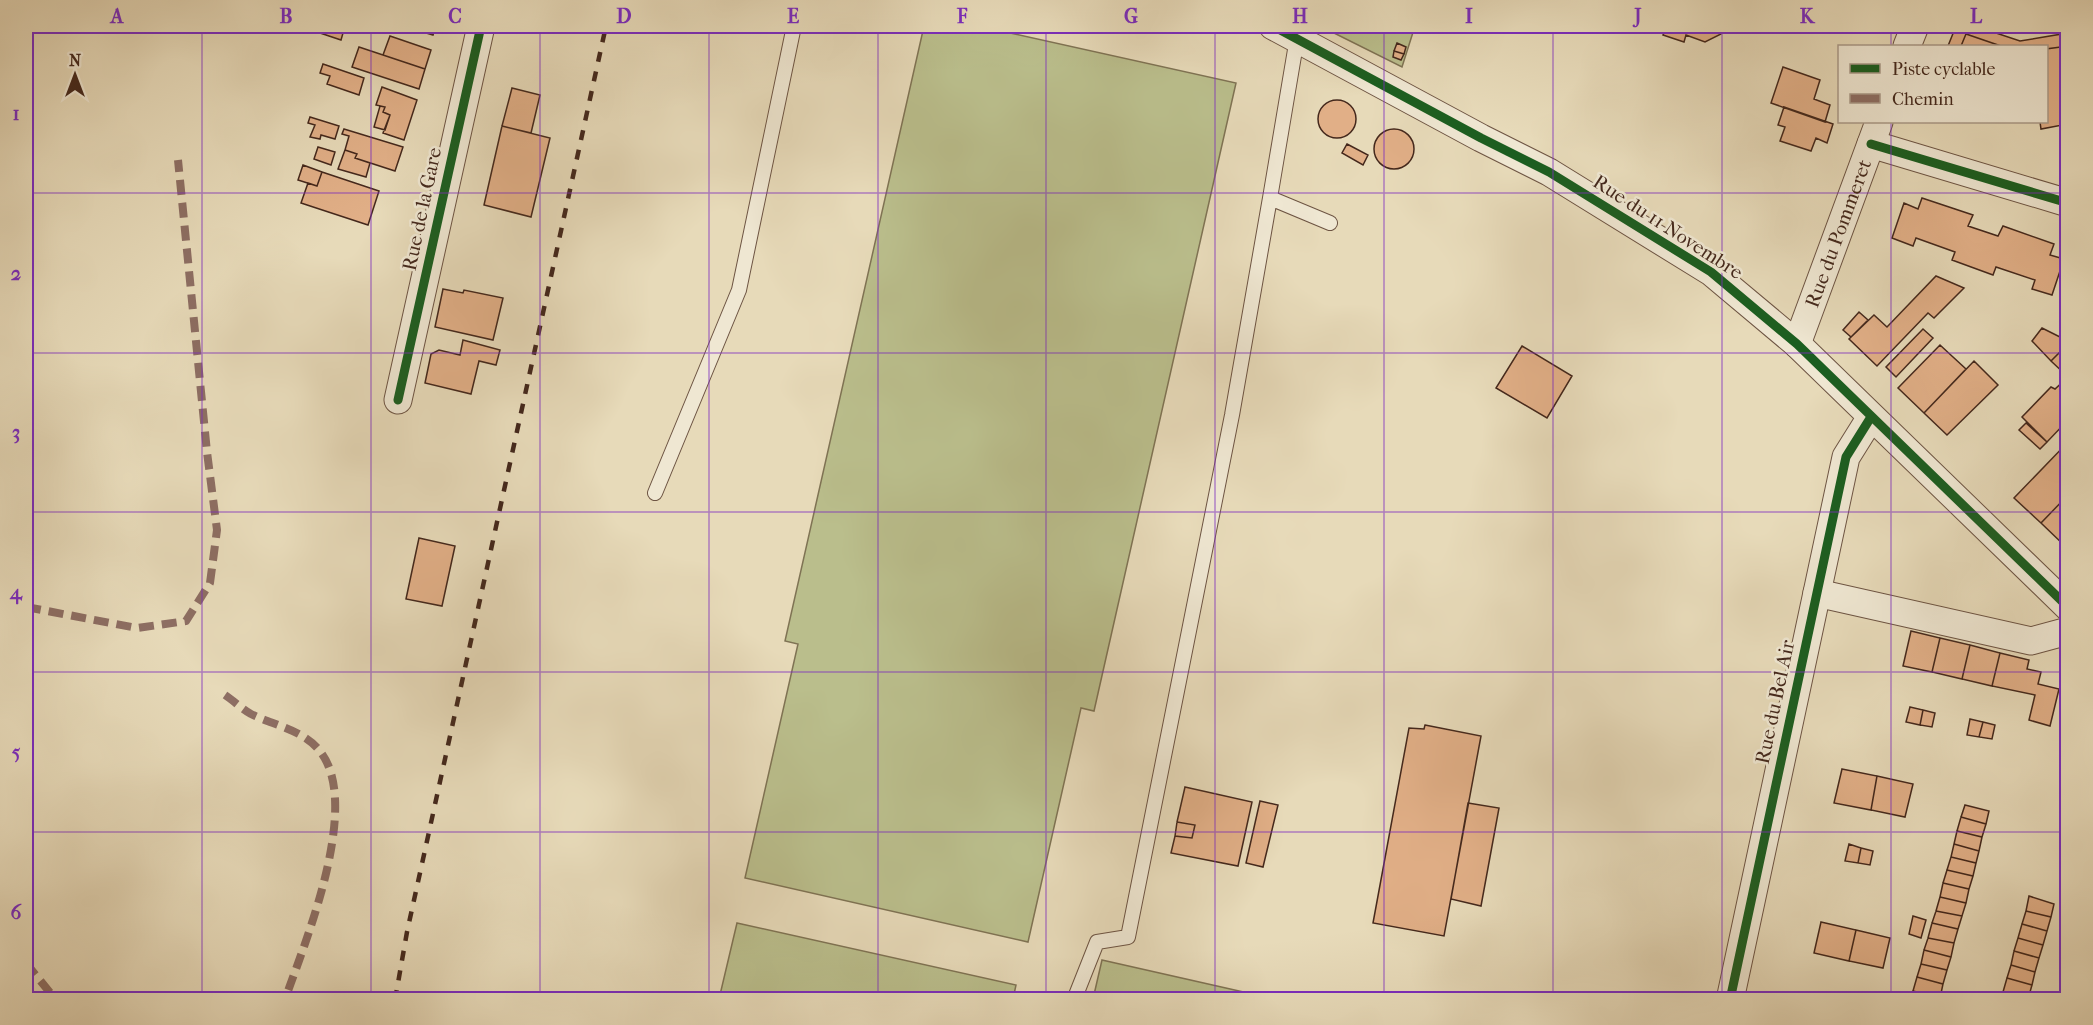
<svg xmlns="http://www.w3.org/2000/svg" width="2093" height="1025" font-family="'IM FELL French Canon',serif">
<style>
.green{fill:#babe8c;stroke:#7f7354;stroke-width:1.5}
.building{fill:#e1af87;stroke:#44281c;stroke-width:1.5}
.lines{fill:none;stroke-linecap:round;stroke-linejoin:round}
.lane-casing{stroke:#6d5443;stroke-width:16}
.street-casing{stroke:#6d5443;stroke-width:29}
.lane{stroke:#efe7d2;stroke-width:14}
.street{stroke:#efe7d2;stroke-width:27}
.rail{stroke:#44281c;stroke-width:4.5;stroke-dasharray:10 10;stroke-linecap:butt}
.quiet{stroke:#8d6e63;stroke-width:8;stroke-dasharray:15 8;stroke-linecap:butt}
.cycleway-casing{stroke:#efe7d2;stroke-width:13}
.cycleway{stroke:#1b5e20;stroke-width:9}
.grid{fill:none;stroke:#7b2cbf;stroke-width:1.5;stroke-opacity:0.55}
.labels{text-anchor:middle;dominant-baseline:central;stroke-width:5;stroke-linejoin:round;paint-order:stroke}
.street-label{font-size:20px;fill:#44281c;stroke:#efe7d2}
.neatline{fill:none;stroke:#7b2cbf;stroke-width:2}
.grid-label{font-size:20px;text-anchor:middle;font-weight:bold;fill:#7b2cbf}
</style>
<rect width="100%" height="100%" fill="#e7dab9"/>
<filter id="stains"><feTurbulence type="fractalNoise" baseFrequency=".00333" numOctaves="4"/><feColorMatrix values="0 0 0 0 .2 0 0 0 0 .09 0 0 0 0 .02 0 0 0 .5 -.17"/></filter>
<radialGradient id="worn" r=".72"><stop offset=".6" stop-color="#630" stop-opacity="0"/><stop offset="1" stop-color="#630" stop-opacity=".3"/></radialGradient>
<path class="green" d="M924,26H979L1236,83L1094,711L1081,708L1028,942L745,878L798,644L785,641Z
M1320,26H1415L1402,67Z
M737,923L1016,985L1013,999H719Z
M1102,960L1270,998L1093,999Z"/>
<path class="building" d="M316,26L325,27L345,26L341,40L314,31Z
M403,26H436L433,35Z
M1655,26H1723L1721,34L1705,42L1686,35L1684,42L1663,35L1665,29Z
M1956,26H1975L2020,41L2068,33V46L2046,49V46H2001L1966,34L1961,46H1948Z
M1966,34L2001,46H1961Z
M390,36L431,50L425,69L383,55Z
M1397,43L1406,47L1404,54L1394,51Z
M2068,46V124L2041,129L2040,122H2046V49Z
M359,47L425,69L419,89L352,67Z
M1394,51L1404,54L1401,60L1393,57Z
M323,64L364,78L359,95L327,84L330,76L320,73Z
M1783,67L1820,80L1814,99L1830,105L1825,122L1771,103Z
M382,87L417,100L404,140L383,133L390,115L383,112L385,107L376,105Z
M512,88L540,95L531,133L502,126Z
M1318 119a19 19 0 1 1 38 0a19 19 0 1 1-38 0Z
M380,106L385,107L383,112L390,115L385,130L374,127Z
M1784,107L1833,124L1827,143L1816,138L1811,151L1780,141L1785,127L1778,125Z
M310,117L339,126L335,139L321,135L320,139L310,137L315,125L308,123Z
M502,126L550,138L531,217L484,205Z
M344,129L403,147L395,171L355,158L357,154L345,150L349,136L342,134Z
M1374 149a20 20 0 1 1 40 0a20 20 0 1 1-40 0Z
M1347,144L1368,155L1363,165L1342,153Z
M318,147L335,152L331,165L314,159Z
M345,150L357,154L355,158L370,163L366,177L338,169Z
M303,165L322,172L317,186L298,180Z
M322,172L379,191L368,225L301,203L308,183L317,186Z
M1922,198L1973,215L1968,226L1998,236L2003,226L2054,244L2050,255L2064,259L2052,295L2032,289L2035,280L1996,267L1993,275L1952,260L1955,252L1916,238L1913,246L1892,238L1904,203L1918,209Z
M1936,276L1964,288L1934,318L1928,313L1877,366L1849,339L1874,315L1887,327Z
M443,289L463,293L464,290L503,298L493,340L435,327Z
M1859,312L1868,320L1851,337L1843,330Z
M2042,328L2068,341V344L2051,361L2032,341Z
M1923,329L1933,338L1896,377L1886,367Z
M463,340L500,350L496,365L479,361L471,394L425,383L431,354L439,350L460,355Z
M2068,344L2067,364L2068,377L2051,361Z
M1940,345L1966,369L1924,413L1898,388Z
M1522,346L1572,376L1547,418L1496,388Z
M1974,361L1998,385L1947,435L1924,413Z
M2068,377V420L2047,442L2022,417L2051,387L2055,389Z
M2026,423L2047,442L2040,449L2019,430Z
M2068,442V495L2041,523L2014,498Z
M2068,495V545L2066,547L2041,523Z
M419,538L455,546L442,606L406,599Z
M1911,631L1940,638L1932,672L1903,666Z
M1940,638L1970,645L1962,679L1932,672Z
M1970,645L2000,653L1992,686L1962,679Z
M2000,653L2029,660L2027,669L2041,672L2038,684L2059,689L2050,726L2029,720L2035,695L1992,686Z
M1910,707L1923,710L1920,725L1906,722Z
M1923,710L1935,713L1932,727L1920,725Z
M1970,719L1983,722L1979,737L1967,735Z
M1983,722L1995,725L1992,739L1979,737Z
M1425,725L1481,736L1444,936L1373,923L1409,728L1424,729Z
M1842,769L1877,776L1871,810L1834,803Z
M1877,776L1913,784L1905,817L1871,810Z
M1185,787L1252,802L1238,866L1171,853L1175,836L1192,838L1195,825L1177,822Z
M1260,801L1278,805L1263,867L1246,863Z
M1468,803L1499,808L1481,906L1451,899Z
M1965,805L1989,811L1986,824L1961,817Z
M1961,817L1986,824L1982,837L1957,831Z
M1177,822L1195,825L1192,838L1175,836Z
M1957,831L1982,837L1979,851L1954,844Z
M1849,844L1861,848L1858,863L1845,861Z
M1954,844L1979,851L1976,863L1951,857Z
M1861,848L1873,851L1870,865L1858,863Z
M1951,857L1976,863L1973,876L1947,870Z
M1947,870L1973,876L1969,889L1943,883Z
M1943,883L1969,889L1966,903L1940,897Z
M2029,896L2054,904L2051,917L2026,911Z
M1940,897L1966,903L1962,916L1936,911Z
M1936,911L1962,916L1958,929L1932,923Z
M2026,911L2051,917L2047,931L2022,924Z
M1913,916L1926,920L1921,938L1909,934Z
M1821,922L1856,930L1849,961L1814,953Z
M1932,923L1958,929L1954,943L1928,938Z
M2022,924L2047,931L2043,945L2018,938Z
M1856,930L1890,938L1883,968L1849,961Z
M1928,938L1954,943L1951,957L1924,950Z
M2018,938L2043,945L2039,958L2014,951Z
M1924,950L1951,957L1947,970L1921,964Z
M2014,951L2039,958L2035,972L2011,965Z
M1921,964L1947,970L1943,984L1917,977Z
M2011,965L2035,972L2032,985L2007,978Z
M1917,977L1943,984L1940,998L1913,991Z
M2007,978L2032,985L2028,999L2003,992Z
M1913,991L1940,998L1911,1000Z
M2003,992L2028,999V1000H2001Z"/>
<g class="lines">
<defs>
<path id="lane" d="M1297,38L1270,198L1330,223
M655,493L739,290L794,26
M1074,1000L1097,942L1128,937L1232,415L1270,198"/>
<g id="street">
<path d="M1273,26L1481,138L1549,172L1711,272L1797,344L2068,607"/>
<path d="M1907,46L1915,26"/>
<path d="M1871,144L2068,203"/>
<path id="s1" d="M1797,344L1879,122"/>
<path d="M398,400L481,26"/>
<path d="M1817,593L2031,641L2068,631"/>
<path d="M1730,1000L1846,457L1871,417"/>
</g>
</defs>
<use href="#lane" class="lane-casing"/>
<use href="#street" class="street-casing"/>
<use href="#lane" class="lane"/>
<use href="#street" class="street"/>
<path class="rail" d="M395,1000L407,932L606,26"/>
<path class="quiet" d="M26,607L137,628L186,621L210,583L217,530L207,452L178,160
M225,695C234,701 242,709 251,714C273,725 303,730 319,750C362,801 308,935 288,991V1000
M26,963L56,1000"/>
<defs>
<path id="cycleway" d="M1273,26L1481,138L1549,172L1711,272L1797,344L2068,607
M1871,144L2068,203
M398,400L481,26
M1730,1000L1846,457L1871,417"/>
</defs>
<use href="#cycleway" class="cycleway-casing"/>
<use href="#cycleway" class="cycleway"/>
</g>
<path class="grid" d="M202,26V1000M371,26V1000M540,26V1000M709,26V1000M878,26V1000M1046,26V1000M1215,26V1000M1384,26V1000M1553,26V1000M1722,26V1000M1891,26V46M1891,122V1000M26,193H2068M26,353H2068M26,512H2068M26,672H2068M26,832H2068"/>
<g class="labels">
<g class="street-label">
<text transform="translate(422 209) rotate(-78)">Rue de la Gare</text>
<text transform="translate(1668 227) rotate(33)">Rue du 11 Novembre</text>
<text stroke="none"><textPath href="#s1" startOffset="118">Rue du Pommeret</textPath></text>
<text transform="translate(1775 702) rotate(-78)">Rue du Bel Air</text>
</g>
</g>
<rect width="2093" height="1025" fill="none" stroke="#e7dab9" stroke-width="66"/>
<rect x="1838" y="45" width="210" height="78" fill="#efe7d2" stroke="#ab9b89" stroke-width="1.5"/>
<rect x="1850" y="64" width="30" height="9" fill="#1b5e20" stroke="#ab9b89" stroke-width="1.5"/>
<text x="1892" y="75" font-size="18" fill="#44281c">Piste cyclable</text>
<rect x="1850" y="94" width="30" height="9" fill="#8d6e63" stroke="#ab9b89" stroke-width="1.5"/>
<text x="1892" y="105" font-size="18" fill="#44281c">Chemin</text>
<g transform="translate(75 75)" stroke="#efe7d2" stroke-width="4.5" paint-order="stroke">
<path d="M0-4.5L10 22L0 15L-10 22Z" fill="#44281c"/>
<text y="-9" font-size="16" font-weight="bold" text-anchor="middle" fill="#44281c">N</text>
</g>
<rect x="33" y="33" width="2027" height="959" class="neatline"/>
<g class="grid-label">
<text x="117" y="23">A</text>
<text x="286" y="23">B</text>
<text x="455" y="23">C</text>
<text x="624" y="23">D</text>
<text x="793" y="23">E</text>
<text x="962" y="23">F</text>
<text x="1131" y="23">G</text>
<text x="1300" y="23">H</text>
<text x="1469" y="23">I</text>
<text x="1638" y="23">J</text>
<text x="1807" y="23">K</text>
<text x="1976" y="23">L</text>
<text x="16" y="120">1</text>
<text x="16" y="280">2</text>
<text x="16" y="439">3</text>
<text x="16" y="599">4</text>
<text x="16" y="759">5</text>
<text x="16" y="919">6</text>
</g>
<rect width="100%" height="100%" filter="url(#stains)"/>
<rect width="100%" height="100%" fill="url(#worn)"/>
</svg>
